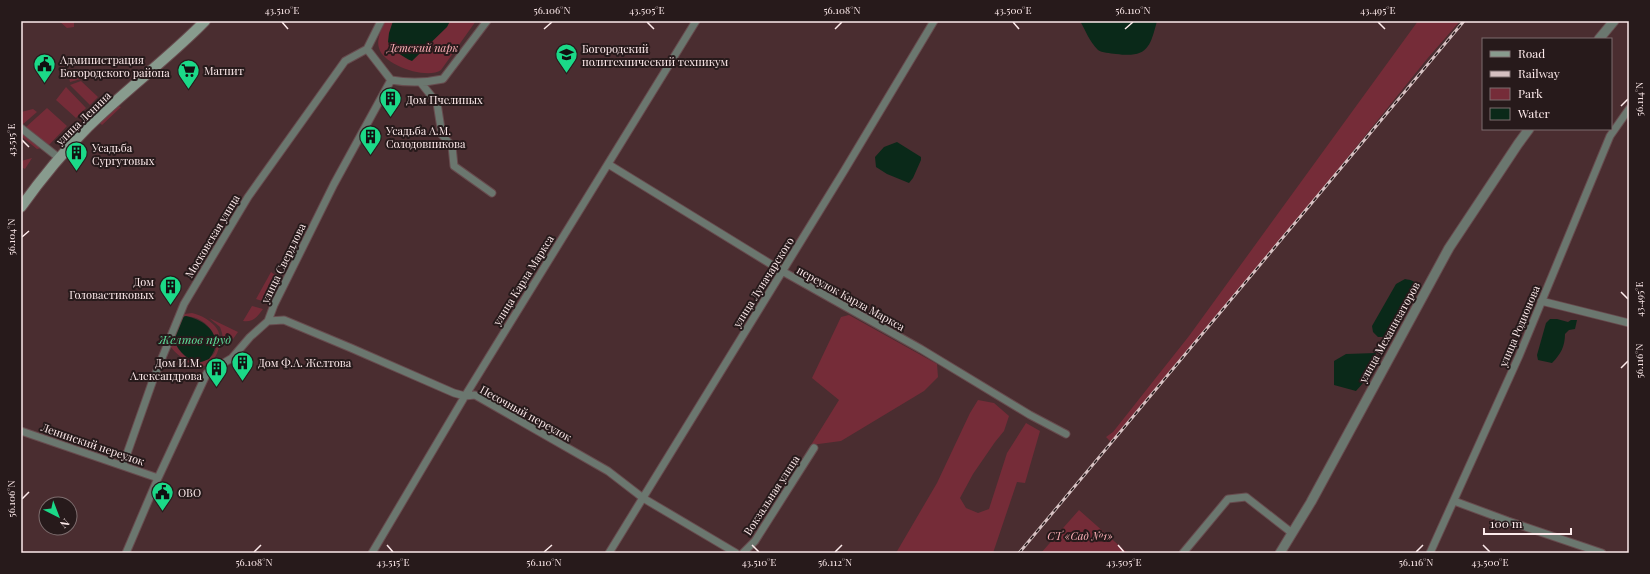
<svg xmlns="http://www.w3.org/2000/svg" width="1650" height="574" font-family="'Playfair Display',serif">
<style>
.green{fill:#752c38}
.water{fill:#0a2919}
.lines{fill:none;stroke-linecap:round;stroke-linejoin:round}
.minor-casing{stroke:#674b4e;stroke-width:9}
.tertiary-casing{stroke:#674b4e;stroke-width:11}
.secondary-casing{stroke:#674b4e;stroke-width:12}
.minor{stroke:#6b776f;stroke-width:7}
.tertiary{stroke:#6b776f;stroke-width:9}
.secondary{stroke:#889b8e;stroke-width:10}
.rail-casing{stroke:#d6c1c2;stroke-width:3}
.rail{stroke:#271a1b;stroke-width:1.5;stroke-dasharray:4.5;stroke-linecap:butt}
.ticks{fill:none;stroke:#fdeaeb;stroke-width:1.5}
.labels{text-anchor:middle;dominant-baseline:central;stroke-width:4;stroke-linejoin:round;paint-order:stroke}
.park-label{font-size:11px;font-style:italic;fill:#fcb0b7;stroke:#271a1b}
.poi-label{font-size:11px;fill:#fdeaeb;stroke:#271a1b;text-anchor:start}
.street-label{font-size:11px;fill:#fdeaeb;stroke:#271a1b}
.water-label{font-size:12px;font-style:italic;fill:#5ede9b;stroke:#271a1b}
.neatline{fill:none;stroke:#fdeaeb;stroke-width:1.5}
.ticks-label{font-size:10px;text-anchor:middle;fill:#fdeaeb}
</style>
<rect width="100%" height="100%" fill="#4a2d30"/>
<path class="green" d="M59,21H74V27L67,28Z
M385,21H476L441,70C427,80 383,65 379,48C376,39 382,29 385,21Z
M1418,21H1460L1427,59L1294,224L1111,442L1106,437L1113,432L1189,336Z
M71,71L81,79L70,82L68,73Z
M81,81L98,97L90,105L70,85Z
M66,87L86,108L76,118L56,100Z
M116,105L121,107L102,125L98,121Z
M47,108L67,126L48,146L26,127Z
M33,109L37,112L22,125L21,124V112Z
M21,133L41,148L37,149L21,136Z
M32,158L25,169L21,167V161Z
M271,272L275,275L276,285L265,302L256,299Z
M252,306L263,309C258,316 253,323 243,321Z
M192,313C201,315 212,321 217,329C225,341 215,370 198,366C188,364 175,353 169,345L173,340C179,351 185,358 197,364C200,362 205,361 208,359C229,347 207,311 180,317L184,314Z
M849,315L937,364L938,377L924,391L841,441L811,445L839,400L812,378L841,317Z
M209,318L238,332L233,339L229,337L224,345L222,333L220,327Z
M978,400L994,403L1009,416L1004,431L995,442L973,474L960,498L966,508L978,513L989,509L1007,453L1026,423L1040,431L1025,483L1017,482L993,553H896L937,483L970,413Z
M1079,510L1123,549L1128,553H1041Z"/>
<path class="water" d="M393,21H450L447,27L412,61C402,57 395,51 388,42L389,33Z
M1080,21H1157C1150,48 1147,58 1116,54C1110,53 1102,53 1098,50C1089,41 1086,31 1080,21Z
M897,142L921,157V160L913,178L909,183L887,174L876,167L875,157L884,147Z
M1405,279C1411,280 1415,281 1417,286L1389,335L1385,337H1378L1373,332L1372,326L1396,284Z
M186,316C202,320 218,329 215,348C214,351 211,357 209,359C205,361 200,362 197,363C186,358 175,349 173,335L180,318Z
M1550,319H1557L1568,322L1571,320H1577L1575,329L1569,330L1565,334C1565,346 1561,354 1552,363L1538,360L1537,355L1546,323Z
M1376,353C1372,369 1367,380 1356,391L1334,385V361L1346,354Z"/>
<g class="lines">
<defs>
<path id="minor" d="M367,49L391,80
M367,49L381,21
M391,80C408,83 425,83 443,79L487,21
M421,83L437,103L442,135L452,146L454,166L492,193
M21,128L59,158
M608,164L782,271L921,349L1030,415L1066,434
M1541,301L1629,323
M268,321L284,320L351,348L454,393L465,396L475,395L608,471L643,498L736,553
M21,431L158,478
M123,465L153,380L184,304L248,197L345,61L367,49
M1454,501L1508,521L1602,553
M126,553L158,478L207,373L232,358L250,337L268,321L274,305L334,184L391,80
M372,553L465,396L696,21
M609,553L844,171L934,21
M743,553L755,541L814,448
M1183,553L1228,499L1246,497L1292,533
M1430,553L1519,356L1610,136L1629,109"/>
<path id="tertiary" d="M1599,39L1614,21
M1280,553L1311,502L1449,248L1518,144L1529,129"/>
<path id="secondary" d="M21,207C41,179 63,152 88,127C125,90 168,59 205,21"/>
</defs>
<use href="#minor" class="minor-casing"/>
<use href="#tertiary" class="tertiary-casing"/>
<use href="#secondary" class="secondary-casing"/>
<use href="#minor" class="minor"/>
<use href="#tertiary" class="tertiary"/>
<use href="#secondary" class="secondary"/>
<defs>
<path id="rail" d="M1019,553L1464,21"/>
</defs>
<use href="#rail" class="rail-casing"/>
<use href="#rail" class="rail"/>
</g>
<path class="ticks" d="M282,22L288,29M647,22L654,29M1013,22L1019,29M1378,22L1385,29M544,29L552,22M835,29L842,22M1125,29L1133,22M1621,106L1628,99M22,140L29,147M22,237L29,231M1621,292L1628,299M1621,368L1628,361M22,499L29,492M387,545L393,552M752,545L759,552M1118,545L1124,552M1483,545L1490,552M254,552L261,545M544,552L552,545M835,552L842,545M1416,552L1423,545"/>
<defs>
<symbol id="university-pin" viewBox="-11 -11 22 30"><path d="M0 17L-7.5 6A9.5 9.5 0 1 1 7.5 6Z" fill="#1bd988" stroke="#271a1b"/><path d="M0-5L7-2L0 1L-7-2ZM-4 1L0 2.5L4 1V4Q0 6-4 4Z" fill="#111"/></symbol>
<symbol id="civic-pin" viewBox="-11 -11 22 30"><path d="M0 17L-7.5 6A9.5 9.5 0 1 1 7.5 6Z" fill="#1bd988" stroke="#271a1b"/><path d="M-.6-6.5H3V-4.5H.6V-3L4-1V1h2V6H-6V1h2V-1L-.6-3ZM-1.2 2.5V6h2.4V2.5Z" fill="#111"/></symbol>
<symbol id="supermarket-pin" viewBox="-11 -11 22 30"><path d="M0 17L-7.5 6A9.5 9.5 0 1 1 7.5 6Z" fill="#1bd988" stroke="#271a1b"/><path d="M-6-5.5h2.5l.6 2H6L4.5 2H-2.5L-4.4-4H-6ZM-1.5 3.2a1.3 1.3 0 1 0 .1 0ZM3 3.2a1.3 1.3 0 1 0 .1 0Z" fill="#111"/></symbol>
<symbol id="building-pin" viewBox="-11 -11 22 30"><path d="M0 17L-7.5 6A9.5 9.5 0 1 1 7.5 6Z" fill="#1bd988" stroke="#271a1b"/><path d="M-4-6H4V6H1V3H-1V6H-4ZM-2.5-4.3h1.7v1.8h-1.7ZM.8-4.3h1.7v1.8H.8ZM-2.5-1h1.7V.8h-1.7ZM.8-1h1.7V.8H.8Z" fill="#111"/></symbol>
</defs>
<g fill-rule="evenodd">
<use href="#university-pin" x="554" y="42" width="25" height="34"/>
<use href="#civic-pin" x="32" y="52" width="25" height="34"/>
<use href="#supermarket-pin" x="176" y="58" width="25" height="34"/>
<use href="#building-pin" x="378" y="86" width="25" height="34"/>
<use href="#building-pin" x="358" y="124" width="25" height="34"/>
<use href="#building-pin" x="64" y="140" width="25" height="34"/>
<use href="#building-pin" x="158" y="274" width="25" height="34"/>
<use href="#building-pin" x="230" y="350" width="25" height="34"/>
<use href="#building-pin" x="204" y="356" width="25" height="34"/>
<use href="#civic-pin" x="150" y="480" width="25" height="34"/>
</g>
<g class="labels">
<g class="park-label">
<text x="423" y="47">Детский парк</text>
<text x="1080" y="535">СТ «Сад №1»</text>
</g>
<g class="poi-label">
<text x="582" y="48">Богородский<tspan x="582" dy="13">политехнический техникум</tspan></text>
<text x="60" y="59">Администрация<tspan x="60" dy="13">Богородского района</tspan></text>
<text x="204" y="70">Магнит</text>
<text x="406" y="99">Дом Пчелиных</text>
<text x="386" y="130">Усадьба А.М.<tspan x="386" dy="13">Солодовникова</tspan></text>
<text x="92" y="147">Усадьба<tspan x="92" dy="13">Сургутовых</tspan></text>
<text x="154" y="281" text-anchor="end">Дом<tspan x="154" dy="13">Головастиковых</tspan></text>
<text x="202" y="362" text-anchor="end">Дом И.М.<tspan x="202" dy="13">Александрова</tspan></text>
<text x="258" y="362">Дом Ф.А. Желтова</text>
<text x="178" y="492">ОВО</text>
</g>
<g class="street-label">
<text transform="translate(83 118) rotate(-44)">улица Ленина</text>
<text transform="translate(212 236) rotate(-59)">Московская улица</text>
<text transform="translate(283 263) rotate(-64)">улица Свердлова</text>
<text transform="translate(523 280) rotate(-58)">улица Карла Маркса</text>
<text transform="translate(763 282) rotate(-58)">улица Луначарского</text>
<text transform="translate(851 298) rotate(29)">переулок Карла Маркса</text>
<text transform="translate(1519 326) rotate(-67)">улица Родионова</text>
<text transform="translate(1389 332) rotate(-61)">улица Механизаторов</text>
<text transform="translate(526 413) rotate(29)">Песочный переулок</text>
<text transform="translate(93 444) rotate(19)">Ленинский переулок</text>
<text transform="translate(771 495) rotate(-57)">Вокзальная улица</text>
</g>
<g class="water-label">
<text x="195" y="339">Желтов пруд</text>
</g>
</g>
<rect width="1650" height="574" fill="none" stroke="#271a1b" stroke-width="44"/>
<rect x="1482" y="38" width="130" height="92" fill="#271a1b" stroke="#7d6d6e"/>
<rect x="1490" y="51" width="20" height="6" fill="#889b8e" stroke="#7d6d6e"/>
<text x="1518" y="58" font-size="12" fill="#fdeaeb">Road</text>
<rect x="1490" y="71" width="20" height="6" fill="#d6c1c2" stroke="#7d6d6e"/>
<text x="1518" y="78" font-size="12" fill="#fdeaeb">Railway</text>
<rect x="1490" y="88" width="20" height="12" fill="#752c38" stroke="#7d6d6e"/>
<text x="1518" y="98" font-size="12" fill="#fdeaeb">Park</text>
<rect x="1490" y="108" width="20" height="12" fill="#0a2919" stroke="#7d6d6e"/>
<text x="1518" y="118" font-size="12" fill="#fdeaeb">Water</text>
<g transform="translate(58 516) rotate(138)"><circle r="19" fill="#271a1b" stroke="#7d6d6e"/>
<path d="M0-3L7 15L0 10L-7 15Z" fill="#1bd988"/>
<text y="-6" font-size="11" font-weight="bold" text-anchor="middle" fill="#fdeaeb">N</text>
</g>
<path d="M1484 528v6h87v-6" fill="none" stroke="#fdeaeb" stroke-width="2"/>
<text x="1490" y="528" font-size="12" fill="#fdeaeb" stroke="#271a1b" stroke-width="3" paint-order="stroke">100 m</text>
<rect x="22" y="22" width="1606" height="530" class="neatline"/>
<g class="ticks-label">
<text x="282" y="14">43.510°E</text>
<text x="552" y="14">56.106°N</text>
<text x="647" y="14">43.505°E</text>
<text x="842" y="14">56.108°N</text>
<text x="1013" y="14">43.500°E</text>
<text x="1133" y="14">56.110°N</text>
<text x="1378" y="14">43.495°E</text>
<text transform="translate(1639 99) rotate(-90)" y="4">56.114°N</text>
<text transform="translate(11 140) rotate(-90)" y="4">43.515°E</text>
<text transform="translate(11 237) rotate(-90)" y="4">56.104°N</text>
<text transform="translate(1639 299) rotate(-90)" y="4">43.495°E</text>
<text transform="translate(1639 361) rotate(-90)" y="4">56.116°N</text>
<text transform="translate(11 499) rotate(-90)" y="4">56.106°N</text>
<text x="254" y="566">56.108°N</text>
<text x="393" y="566">43.515°E</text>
<text x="544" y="566">56.110°N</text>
<text x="759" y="566">43.510°E</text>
<text x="835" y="566">56.112°N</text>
<text x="1124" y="566">43.505°E</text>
<text x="1416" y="566">56.116°N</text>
<text x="1490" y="566">43.500°E</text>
</g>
</svg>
